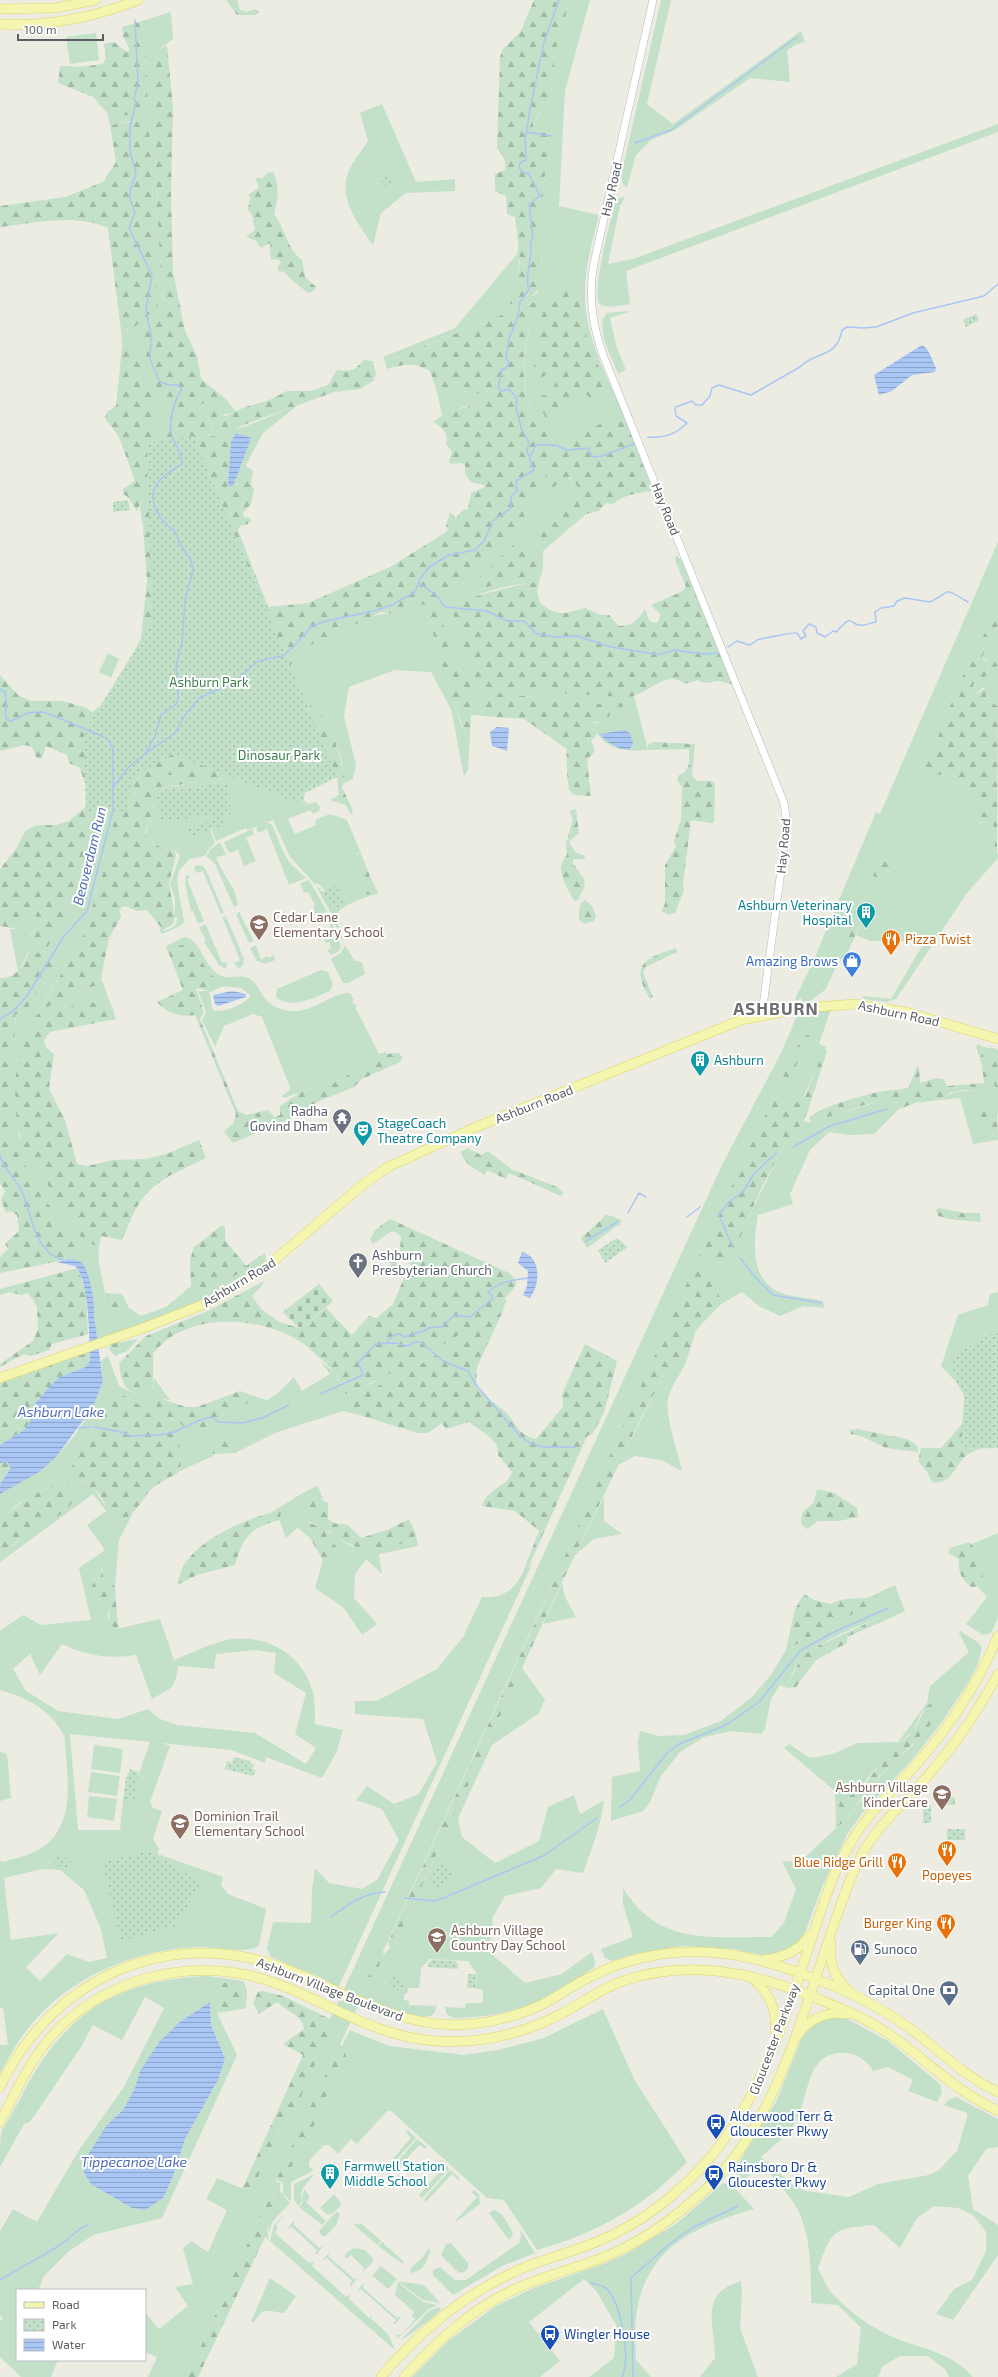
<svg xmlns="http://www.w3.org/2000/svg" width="998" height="2377" font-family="'Exo 2',sans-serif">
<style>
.grass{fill:#c2e1c8;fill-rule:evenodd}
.forest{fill:url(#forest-firs)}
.cemetery{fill:url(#cemetery-stones)}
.park{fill:url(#park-dots)}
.water{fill:url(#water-rules)}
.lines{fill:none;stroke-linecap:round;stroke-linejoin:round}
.stream{stroke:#aac6f5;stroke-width:1.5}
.minor-casing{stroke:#b8b9be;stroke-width:8}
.major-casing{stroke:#e1d567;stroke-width:10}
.minor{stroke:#fff;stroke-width:7}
.major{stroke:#f4f5af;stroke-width:9}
.labels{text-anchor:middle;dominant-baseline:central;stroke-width:4;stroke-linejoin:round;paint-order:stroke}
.street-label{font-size:13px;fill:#5b5d62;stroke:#fff}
.park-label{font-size:13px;fill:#3e7e4d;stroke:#fff}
.culture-label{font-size:13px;fill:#0d838f;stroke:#fff;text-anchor:start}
.education-label{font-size:13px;fill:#785e54;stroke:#fff;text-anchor:start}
.food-label{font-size:13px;fill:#c56008;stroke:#fff;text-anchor:end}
.shop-label{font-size:13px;fill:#366cbe;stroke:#fff;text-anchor:end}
.worship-label{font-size:13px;fill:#5b616d;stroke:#fff;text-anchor:end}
.service-label{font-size:13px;fill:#4e5e75;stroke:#fff;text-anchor:start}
.transit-label{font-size:13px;fill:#164399;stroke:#fff;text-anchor:start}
.water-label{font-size:14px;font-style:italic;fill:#506eb5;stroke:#fff}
.district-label{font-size:17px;font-weight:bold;letter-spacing:1px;fill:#6c6e74;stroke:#fff}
</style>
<defs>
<pattern id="forest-firs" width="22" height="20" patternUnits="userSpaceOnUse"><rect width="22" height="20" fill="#c2e1c8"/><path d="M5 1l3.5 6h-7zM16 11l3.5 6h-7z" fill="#a1baa6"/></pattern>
<pattern id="cemetery-stones" width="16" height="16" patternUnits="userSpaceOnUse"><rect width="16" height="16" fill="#c2e1c8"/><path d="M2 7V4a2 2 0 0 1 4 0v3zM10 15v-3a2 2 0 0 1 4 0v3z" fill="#a1baa6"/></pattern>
<pattern id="park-dots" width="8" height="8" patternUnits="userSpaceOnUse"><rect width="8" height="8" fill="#c2e1c8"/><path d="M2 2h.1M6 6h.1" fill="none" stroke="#a1baa6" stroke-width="1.8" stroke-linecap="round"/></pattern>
<pattern id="water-rules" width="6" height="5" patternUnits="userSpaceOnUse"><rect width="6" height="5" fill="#aac6f5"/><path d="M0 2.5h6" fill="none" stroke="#8da4ca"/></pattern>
</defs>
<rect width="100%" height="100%" fill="#ecece3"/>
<path class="grass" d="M570,0H590L565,91L559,206L599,215C593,240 585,265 585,291C584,335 606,374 623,413L596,426L583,436L556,486L562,479L568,477L578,487L574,505L542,532L537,544L543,551V568L530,549L479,589L542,573L539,582C511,584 477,592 452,607C456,631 467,669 483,687L634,696L648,750C633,751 618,752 605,742C597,735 594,728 584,723H598L607,704H590L500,693L481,702L483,716L476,715C475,700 469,674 455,666L440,613L428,616L459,720L466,734L470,736L468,770L464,776L451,709L431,672L395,670L349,687L344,716L356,765L353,779L344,783L342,763L331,725L304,699L152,766L159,774L180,776L192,783L234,778L279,796L291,790L308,804L316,802L320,807L319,811L313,814L310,810L288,819L295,834L316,825L315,820L330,814L347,820L360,851L357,853L361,866L356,871V882L370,876L373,882L368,883L366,890L358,896L378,893V894C370,895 335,907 336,917C338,926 342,936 344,944L329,910L316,886L323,892L336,886L325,891L319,884H315L290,857L273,820L267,822L272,825L284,853L290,863L306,878L289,885L267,829L258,833L256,828L258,826L247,830L243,820L246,828L216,841L211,829L226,823L190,838L210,830L215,842L204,856L189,859L179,871L177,882L184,922L180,926L162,934L159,929L162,928L164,931L175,926L178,918L175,917V898L170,884L180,856C175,847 164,849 155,845C137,839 151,824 153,811C155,806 152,798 152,792L158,787L185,785L182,781L162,778L147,769L104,870L92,908L80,928L84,934L41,1008C60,1004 76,990 95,986L101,978L113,1010L103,1008L31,1019L34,1029L32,1033L22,1037L18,1055L16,1080L19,1136L85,1243L99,1246C96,1267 106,1285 106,1305L126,1311L129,1308L141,1316L166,1307L191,1286L205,1291L233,1277L265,1253L266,1259L262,1266L206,1300L97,1341C92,1313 94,1287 80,1261L69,1259L80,1253L38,1188L11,1141L8,1117V1065L16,1029L15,1015L27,1009L55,966L31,947L18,971L10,929H20L32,913L41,920L30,936L57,935L95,805L97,727L92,712L110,699L141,638L143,656L290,666L303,649L329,636L337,628C358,628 370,611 393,614L410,601L461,585L512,533L523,519L554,444C547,430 535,418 529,404C518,377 528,329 537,301L385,362L383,357L455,328L517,254L519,243L518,282L516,289L507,300L533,296L537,293L542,260C535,251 528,251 531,239L538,237L546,166L552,142L551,134L533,129V124L550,100L556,50Z
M661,0H671L647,104L673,124L801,31L805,42L795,45L787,51L790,82L750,78L675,130L651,140L636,155L627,187L623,185L621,176Z
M171,12L173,39L155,52V109L160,113V118L154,121L157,207L163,304L144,328L141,340L164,410L211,401L223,404L226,399L236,412L222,415L218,411L208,418L213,430L244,427L298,405L263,433L235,485L231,488L227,487L219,437L163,418L143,527L140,506L144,495L132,340L122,347L121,330H128L158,305L149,123C138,120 120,121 110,126L108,114L120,116L148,112L145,33L139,22Z
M96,33L99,60L70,64L66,37Z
M382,104L416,182L455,179V191L406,193L381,213L373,245C359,225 338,199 348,173C352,162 362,151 368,141L360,113Z
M998,124V132L626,271L630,304C622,305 606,309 600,304C590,295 612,217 615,202L619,198L625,197L620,206L608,264L633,259Z
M631,311L610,318L616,345L626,370L618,374L604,340L602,320L607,313Z
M456,389L475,394L490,391L501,393L442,415L437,392Z
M998,542V610L930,776L947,772L959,779L965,786V793L971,801L977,798L990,802V806L976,820L977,823L986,822L993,824L996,834L994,852L998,854V858L967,893L896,999L886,1002L864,999L862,996L891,999L925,941H871L856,935L867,910L860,913L826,989L809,1002L801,1003L802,998L796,1001L795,999L812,964L876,812L880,814L883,807ZM885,859L895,864L890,872L884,870L878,878Z
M998,626V706L986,700V690L983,688L975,694L971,690L975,682L989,673L988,669L997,666L982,657Z
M108,653L119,659L111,678L99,672Z
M252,829L254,834L246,838L256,861L244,866L238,850L229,853L224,842Z
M220,842L226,855L216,857C219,865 226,877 231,885C236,892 236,898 238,905L234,907L215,864L206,856L211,849Z
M197,865L202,866L206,870L224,913L221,914L203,871L196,873L194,867Z
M186,875L190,876V878L187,879L204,921L208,919L198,924L193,911H191L185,884Z
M309,880L327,911L319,916L313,912L315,911L313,907L315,905L308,892L304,893L300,883Z
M241,911L240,914L254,941L249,943L236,914Z
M328,913L341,946L339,951L331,955L327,950L331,948L329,942L326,943L322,935L326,940L335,935L324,915Z
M224,915L226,916L244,959L243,965L239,969L234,963L240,960L222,917L226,919Z
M209,923L206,925L222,963L226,962L227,964L226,969L219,965L204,942L206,940L199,927Z
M185,937C199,940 203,960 213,970C227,984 239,972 250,979C263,987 259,1003 284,1010C311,1017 332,991 350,993L354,1000L352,1001L354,1005L356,1004V1009L379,1054L386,1052L387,1054L373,1065L361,1066L342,1079L321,1089L312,1088L284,1098L282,1096L289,1091L290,1087L262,1017L253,1014L224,1026L215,1047L202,1020L206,1012L198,991H209L213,1011C226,1012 243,1005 251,996L241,988L223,986L209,972L195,952L181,945L168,951L166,946Z
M256,945L261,960L267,956L268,958L274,955L275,960L266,964L257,961L250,948Z
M345,945L355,961L362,962L365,974L348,983H343L331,959L341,953Z
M321,970L328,972L333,984L330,991C314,998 291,1010 276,997L277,989Z
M832,1006L819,1044L826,1047L794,1118L703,1257L708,1258L742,1231L788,1137L804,1122H812L884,1100H897L899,1109L874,1134L849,1135L829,1132L810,1150L790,1194L793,1204L758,1215C754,1242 749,1275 777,1291C787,1297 811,1298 823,1301L824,1308L803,1306L780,1316L759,1306L742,1292L721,1304C716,1288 718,1269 700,1263L362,1997C376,1983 376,1954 394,1946L522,1668L545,1700L538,1714L492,1745L458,1818L462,1837L495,1863L539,1841L548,1807L574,1795L580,1814L604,1800C601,1826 592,1848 583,1873L556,1869L541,1888L505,1896L493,1917L489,1952L525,1983L562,1974L592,1952L595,1961L594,1967C558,1995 518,2015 472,2017C462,2018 453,2021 446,2013L445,2007L465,2008L466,2003H483V1990L476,1988L477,1974L468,1961L430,1959L421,1968L419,1988H408L407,1994H404V2000L409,2001V2005L435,2006L437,2002L435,2012L431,2016L410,2018L361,2000L290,2151L350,2030L389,2046L464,2055L498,2050L544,2038L603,2009L634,2079L687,2162C642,2208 599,2232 537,2250L504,2200L487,2198L391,2111H387L357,2144L351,2139L338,2154L329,2145H324L309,2161V2166L313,2170L311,2172L291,2182V2201L283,2194V2184L277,2179L187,2377H148L157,2357L145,2352V2312L159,2329L188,2306L175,2287L193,2284L183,2248L191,2241L208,2252L227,2210L206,2199L217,2178L251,2192L722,1165L782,1051L799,1011Z
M981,1046L988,1048L998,1100V1116L997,1111L981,1114C984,1124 989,1131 998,1137V1140L973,1144L960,1098L939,1100C956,1089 970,1090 989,1092L990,1087Z
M605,1214L622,1220L619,1226L603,1218Z
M998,1292V1329L950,1358L956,1382L941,1366L958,1315L988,1305L990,1294Z
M507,1298L502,1313L495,1314C448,1351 401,1377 347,1401L351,1410L359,1415L343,1411L275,1433L235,1453L239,1446L210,1454L215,1455L180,1471C183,1458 177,1451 181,1437L144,1411L127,1396L120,1394L109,1396C101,1406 93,1414 102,1426C95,1439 84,1447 76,1460L81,1481C100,1490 95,1493 106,1506C111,1511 118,1516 124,1520L133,1513L119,1540L115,1586L104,1583L102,1566L92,1586L99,1600L106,1601L109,1607L108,1617L116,1629L160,1619L174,1660C190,1654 207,1645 223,1641C263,1631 303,1653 313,1693C315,1703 315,1714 315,1724L343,1730L336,1753L322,1778L266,1757L265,1763L231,1750L162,1743L170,1746L150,1802L153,1808L162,1811L153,1839L159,1849L158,1854L223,1877L221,1885L228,1894L266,1909L259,1945C249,1955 215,1947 200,1947C136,1948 66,1978 27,2030C16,2043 8,2059 0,2074V2045H8L3,2008H0V1859L1,1862C19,1858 40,1853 53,1838C72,1814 68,1784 66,1755C65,1749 66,1739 63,1734C50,1709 26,1697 0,1690V1631L23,1615L41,1625L91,1620L79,1568L105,1550L87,1525L106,1511L93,1494L0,1562V1554L15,1544L23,1535L63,1512L52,1485L18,1504L6,1515H0V1494L56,1457L75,1435L93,1407L103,1381L101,1361L108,1356L119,1386L135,1394L153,1388L154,1378L170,1400L162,1399L170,1419L179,1422L187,1430L218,1428L223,1415L230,1407L239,1408L251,1401V1395L267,1400L278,1393L294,1377L302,1391L330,1374L320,1361L337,1374L338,1380L368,1385L460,1333ZM62,1644C86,1656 110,1659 136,1655L152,1699C171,1688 175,1690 178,1666L214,1669L216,1654L255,1650L276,1653L274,1673L306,1693L295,1734L316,1748L306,1764L255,1733L177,1725L160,1719L148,1709L118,1719L58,1711L26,1691L13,1669L30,1654L40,1675ZM70,1734L150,1742L138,1776L134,1800H123L120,1830H78ZM42,1869L60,1870L84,1890L101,1929L107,1958L89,1962L67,1954L40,1981L26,1967L59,1933L11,1940L4,1878Z
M688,1356C684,1370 674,1381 669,1395C663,1412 678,1452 682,1471L661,1460L635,1456L618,1465L664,1375L674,1362Z
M318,1486L323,1499H320L312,1513L317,1521V1526L311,1522L293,1524L297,1528L286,1538L279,1520L282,1510L271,1512C287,1504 301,1492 318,1486Z
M604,1497V1521L622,1534L594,1539L575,1555Z
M324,1531C335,1533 343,1545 354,1547C369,1550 405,1547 416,1534L418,1546L379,1554L382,1574L366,1559L355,1574L354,1598L377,1624L362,1635L344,1608L315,1588L323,1560H332L336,1546L327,1538Z
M998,1533V1618L991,1633L983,1635L966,1624L987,1597L978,1587L983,1586L975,1548L972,1544Z
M532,1564L338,1988L322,1978L271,1957L267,1949L273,1922L311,1923L312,1890L315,1868L329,1883L362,1889L377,1880L399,1840L382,1809L356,1800L367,1786L394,1804L419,1794L437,1762L423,1719L355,1714V1701H377L437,1669L463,1637L482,1597C504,1599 517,1588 525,1567L528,1568Z
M562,1583L565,1597L576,1617L543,1624Z
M895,1585L905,1611L893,1617L887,1614C857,1628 820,1638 798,1663C793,1669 791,1679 787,1686L788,1688L780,1685L771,1699L765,1729L761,1734L731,1731L704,1737L680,1752L661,1776L650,1802L643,1811L611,1821L612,1777L640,1771L638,1742L640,1731L658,1736L684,1735L721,1721L752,1697L770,1676L786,1650L881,1599L867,1598Z
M960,1631L979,1643L982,1648L978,1664L968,1683L941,1723L911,1761L863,1812L848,1833L822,1887L803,1938L787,1953L766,1956L734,1949L682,1946L635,1954L611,1961L605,1958L601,1949L633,1937L623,1904V1888C659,1947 711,1936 771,1937L784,1923L796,1889L782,1861L800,1862L836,1828L835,1791L784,1748L789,1744L810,1758L833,1754L857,1743L898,1742L927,1703L930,1686L969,1652L959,1633ZM943,1699L945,1702L941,1709L910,1748L893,1762L874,1783L845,1821L837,1828L841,1799H846L856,1792L879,1765L884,1754L914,1731L921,1713L927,1707Z
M94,1745L123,1749L120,1773L91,1769Z
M0,1752L7,1754L11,1798L0,1801Z
M91,1772L120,1776L117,1796L88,1792Z
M89,1796L117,1799L114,1821L87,1817Z
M207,1976L243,1981L247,1990L246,2008L243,2009L244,1989L218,1991L221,1998L217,2013L237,2055L162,2218L93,2235L68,2252L44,2276L38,2290H17V2360H58L51,2377H21L0,2357V2321L3,2319L0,2315V2231L13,2209L37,2222L79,2150L124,2087L164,2008L145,1997L122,2040L93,2025L81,2047L30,2122L24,2124L0,2167C0,2158 0,2142 1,2133C6,2122 14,2111 20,2099C62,2015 114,1980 207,1976ZM210,2002L211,2025L225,2057L223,2065L218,2080L185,2139L172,2179L163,2198L107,2125L123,2110L135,2088L140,2071L181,2021Z
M844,2017L888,2041L940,2084L942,2092L937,2102L908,2091L913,2080L888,2067L873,2071C869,2062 857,2054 847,2053C803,2050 811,2099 794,2125C786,2136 772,2147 761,2157L793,2185L806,2191L849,2197L878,2184L929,2175L939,2170L957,2151L967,2117V2113L944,2105L948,2100L956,2097L998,2119V2147L986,2149L968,2176L973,2209L998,2225V2255L953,2320L936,2314L954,2289L972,2280L986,2251V2232L974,2216L959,2208L934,2206L917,2218L900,2248L874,2225C832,2229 833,2229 818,2268C822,2275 825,2284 829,2290C848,2311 872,2329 898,2339C926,2350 952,2353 973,2377H949L946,2370L928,2356H900L883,2366L878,2377H836L857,2364L861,2328L838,2305L811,2303C811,2268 812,2228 791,2199C782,2187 771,2175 761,2164L742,2182L736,2177L734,2170L777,2100L804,2032L824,2018Z
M405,2131H409L416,2138L389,2168L386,2166L411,2138Z
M417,2139L427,2147L425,2149L419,2145L394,2173L391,2171L393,2167Z
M442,2160L449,2169L422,2198L419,2195L444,2167L439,2162Z
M450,2170L460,2178L458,2180L452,2174L426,2202L424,2199Z
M315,2174C308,2182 298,2190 302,2201L298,2206L294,2199V2184Z
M723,2183L732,2185L754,2209C694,2226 644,2249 636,2317C634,2331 636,2346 636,2360L651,2377H589L614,2358L616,2325L597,2292L584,2279L529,2322L560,2361L540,2377H412L448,2341L496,2306L534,2288L603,2264L626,2254L676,2224Z
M305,2189L310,2198L306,2202L326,2221L322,2225L299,2207L303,2202L302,2196Z
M474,2190L479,2194L480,2204L456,2222L455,2221L477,2197L471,2192Z
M280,2191L290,2203L273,2221L269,2232L266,2222Z
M334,2194L342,2204L332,2214L330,2213L328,2215L320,2208Z
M494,2210C502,2212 511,2227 513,2235L509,2240L489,2213Z
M337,2211L340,2215L336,2225L326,2236H322L319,2231Z
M286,2213L276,2225L278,2228L275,2233L309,2263L314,2262L312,2266L346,2297L350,2294L349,2299L369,2318L373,2315L371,2319L388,2334L395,2350L270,2241L274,2225Z
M294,2221V2225L319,2248L323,2246L317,2254H315L317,2250L292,2227L287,2229Z
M355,2223L360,2225L361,2223L381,2241L377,2245L354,2225Z
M520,2229L535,2253L502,2266L453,2295L433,2275V2270L440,2267L455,2280H466L519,2243L521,2236Z
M382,2242L404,2262L403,2264L378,2246Z
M451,2243L468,2263V2269L462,2273L458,2272L441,2255L446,2244Z
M354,2248L365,2250L373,2258V2262L363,2272L364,2268L351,2255L347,2258L345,2257L346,2253Z
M429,2248L430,2252C426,2263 424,2271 410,2273L411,2268L423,2257Z
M330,2252L328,2256L354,2279L358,2278L351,2286L350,2284L352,2281L327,2258L322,2260Z
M381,2266L397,2279L388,2289L373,2276L370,2278Z
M270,2278L296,2296L284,2313C270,2312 264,2305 254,2322L251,2321Z
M398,2281L424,2285L440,2303L423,2300Z
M741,2281L742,2292L740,2328L758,2377H700L715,2358C715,2323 698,2294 741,2281Z
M398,2282L423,2302L437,2305L429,2309L398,2338L396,2334L401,2335L415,2319L412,2316L414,2312L395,2295Z
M364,2283L363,2288L397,2318L402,2316L395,2324L393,2323L396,2320L361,2289L357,2291Z
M439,2307L441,2309C440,2313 405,2339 402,2339L430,2310Z"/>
<path class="forest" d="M226,0H237L240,10L246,12L256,9L259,12L255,15H237Z
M534,0H570L556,50L550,100L533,123V129L551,134L552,142L546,166L538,237L531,239L530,249L540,254C545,279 540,302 511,304L507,300C526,278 518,244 515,217L507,214L506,196L495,191V174L505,170C506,160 504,156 497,149L500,57L503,49L521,31Z
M139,22L145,33L148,112L120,116L108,114L93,97L58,83L60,66L78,67L103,64L106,57L104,44L114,42L127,52L130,50L123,36L122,27Z
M167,45L173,107L171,196L173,271L185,331L197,356L201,379L226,399L223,404L211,402L164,411L141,340L144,328L163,304L157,207L154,121L160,118V113L155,109V52Z
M142,121L149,123L158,305C148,315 136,331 121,330L108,228C75,213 35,223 0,227V206L65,197L103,182L116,162L110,126L117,123Z
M273,172C280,183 278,202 274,214C285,228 287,249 302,260L305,277L316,287L314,291L309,293C303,289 288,278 285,272L279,271L277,267L281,263L279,260L271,259L270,243L261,248L256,241L246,237L255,230L252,215L248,209L250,198L248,195L259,187L255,178H263L267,173Z
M572,288C587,295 584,324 587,338C591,356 606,372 604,391L591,398L578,389L566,408L547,419L536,403L539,395L561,397L560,392L554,386L556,381L549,373L540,378L534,377L535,354L540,345L539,328L545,304L564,289Z
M537,301L539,303C526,328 518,378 529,405C535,418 547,430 554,444L523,519L512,533L461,585L425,605L410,601L393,614L381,612L348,628H337L329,636L303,649L290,666L143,656L141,638L147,581L143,527L163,418L201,411C207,432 206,442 230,433L227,487L235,485L245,466L253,470L251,485L254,489L251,504L243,513L244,517L250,518L251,521L248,524L240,526L238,530L268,607L308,603L390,567L443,534L448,530L446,526L450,512L456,518L463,510L468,509L471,493L485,487L484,485L471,482L465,474V465L461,463L450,464L449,461L452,452L446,443C450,433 441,427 433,422L447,412L467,407L478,400L500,392L490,391L475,394L456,389L437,392L430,371C413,362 404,364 387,369L385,362Z
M132,340L158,412L144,495L137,511L128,497L123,494V489L135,481L119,437L105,418L107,412L116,406L122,347Z
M364,360L373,361L376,374L373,381L360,389L334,392L227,431L213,430L207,412L214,408L222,415L226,416L245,407L267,401L287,391H310L328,385L337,370C352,371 353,372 364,360Z
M623,413L653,491C638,493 625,494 613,504L606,503L599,511L586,514L543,551L537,544L542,532L574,505L578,487L569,477L550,489L543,482L563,442L583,436L596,426Z
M518,544L523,549H530L543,568L542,573L479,589H472L471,585L512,546Z
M676,556L681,559L735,685L719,681L703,683L698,680L685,684C667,669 649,693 633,696C621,699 605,695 593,695C560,693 526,691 493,689L483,687C467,669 456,631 452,607L457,601L527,583L539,582L537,591L540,603C558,617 564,614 585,608L601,615H609L619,626C633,626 638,620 645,608L649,621L656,623L659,620L660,614L651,605L681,592L686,587L675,560Z
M998,608V626L982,657L986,661L994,660L998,666L988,669L989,674L975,682L971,690L976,694L986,688V700L998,706L997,855L994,852L996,834L993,824L986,822L976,823V820L990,806L989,802L977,798L971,801L965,793V786C943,762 941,781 925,776L923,767L939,735L961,679Z
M432,611L440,613L455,666L468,678L475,702L476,715H471L470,736L466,734L451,696L428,616Z
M0,675L19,696L32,701H62L84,707L92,712L97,727L93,785L84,781L80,768L69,763L67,755L46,746L42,758L37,759L32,747L25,745L0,751Z
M295,678L304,699L331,725L345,778L342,787L353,811L351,815L346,805L330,800L339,795L337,777L279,796L234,778L192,783L180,776L159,774L152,766Z
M485,693H500L590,704H607L610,714L608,721L585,723L598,733L591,741L595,751L587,760L591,796L574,795L569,790C567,777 566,763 567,749L524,719L483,716L481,702Z
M622,703L626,717L623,720L618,719L614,714L613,704Z
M653,742L695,744L692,776L697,781H713L715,786L714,823L691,820L683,884L684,891L675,913L669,915L661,911L665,904V865L676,846L674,841L681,820L682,787L677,780L679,775C691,771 689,761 689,749L648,750V745Z
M147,769L162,778L182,781L186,784L158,787L152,792L154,810L145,832L146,838L151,844L174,850L176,855L169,884L175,917L173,924L163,930L147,910L137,911L125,906L119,909L121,917L109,938L101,978L95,986C87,988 81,988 77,996L41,1009L84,934L80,928L92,908L104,870L117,806L134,777Z
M89,804L95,805L96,818L92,833L57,935L47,947L43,949L29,939L41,920L32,913L20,929L0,926V869L16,849L25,831L36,825H56L69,821Z
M576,809L579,833L569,842L575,852L585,856L584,859H573V863L584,879L585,886L578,900L574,901C567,886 553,869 567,855L566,844L573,819L569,811Z
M360,851L370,876L356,882V871L361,866L356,857Z
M883,858L895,864L898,870L894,872L884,870L878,878L873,876L880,859Z
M373,882L378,893L358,896L357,893L366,890L365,884Z
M585,900L592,906L596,916L594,921L584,924L579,920C579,912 578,904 585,900Z
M860,908H866L867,910L845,958L840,960L839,957Z
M181,945H187L195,952L209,972L223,986L211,992L199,988L196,989L204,1012L200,1019L238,1111L246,1115L268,1110L275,1117L280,1115V1106L302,1091L312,1088L321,1089L342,1079L361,1066L373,1065L387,1054L399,1053L403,1058L400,1062L362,1079L354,1087L317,1102L304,1113L233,1143L224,1131L233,1124L236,1114L195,1015C179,1017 169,1014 157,1002L183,990L168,951Z
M31,947L55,966L27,1009L15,1015L16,1029L8,1065V1117L11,1141L38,1188L81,1253L69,1259L0,1273V1257L8,1249L5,1244L19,1231L17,1215L11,1211L6,1213L1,1200L5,1191L0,1183V978C18,979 25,962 31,947Z
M676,948L677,952L646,967L643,972L653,997L650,999C629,965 645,958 676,948Z
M95,1002L103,1008L113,1010L116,1019L50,1032L44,1040L46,1047L54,1054L49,1089L65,1120L77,1164L87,1166L113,1160L146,1159L169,1153L199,1140L206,1158C188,1167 164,1176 149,1191C136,1203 129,1224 122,1240L101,1236L99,1246L85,1243L25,1149C11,1120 14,1069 22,1037L32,1033L33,1029L31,1019L42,1012Z
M809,1035L810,1038L806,1042L780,1104L788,1108L805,1097L821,1057L816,1054L817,1048L825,1049L827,1052L804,1122L788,1138L760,1191L733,1254L724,1262L699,1256L799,1043L804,1036Z
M978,1044L981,1046L990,1087L989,1092L964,1090L950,1093L939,1100L915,1103L899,1109L897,1100C868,1100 840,1115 812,1122L809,1119C814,1108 865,1095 878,1092C888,1090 898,1091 909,1087L917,1066L919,1067L920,1083L936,1078L944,1079L947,1086L984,1083L982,1065L976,1047Z
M991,1047L998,1050V1100L987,1051Z
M986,1101L997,1111L998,1137C987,1129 980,1118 976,1106Z
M467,1148L481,1155L488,1151L511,1169L557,1187L564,1193L561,1196L509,1173L506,1179L487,1170L485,1175C476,1169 463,1164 461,1152Z
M939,1208L963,1213H980L981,1222L949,1219L938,1216L936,1210Z
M603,1218L618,1225L587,1248L581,1238Z
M390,1219L509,1273L515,1279L516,1285C488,1326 392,1375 345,1394C342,1388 340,1381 337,1375C335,1371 306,1345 301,1342C260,1315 184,1311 153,1354V1387L142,1396C123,1391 121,1380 119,1363L146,1336L206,1312L264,1281L262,1286L252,1296L261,1309L279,1322L299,1328L305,1326L326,1308L352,1335L369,1316L377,1318L393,1304L404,1278L413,1274L410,1264L400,1251L401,1237L395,1232H390L373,1244L370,1240L375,1230Z
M221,1226L225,1227V1240L246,1266L260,1256L261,1258L233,1277L205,1291L191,1286L190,1260L194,1247Z
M697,1261C718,1269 716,1285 721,1304L696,1330L688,1356L674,1362L664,1375L639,1422L553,1601L394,1946L390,1948L388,1942L539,1614Z
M78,1268L86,1292L88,1334L52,1344L49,1350L31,1356L24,1354L0,1367V1364L33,1341L38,1329L37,1308L33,1299L27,1293L21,1295L9,1292L0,1295V1289Z
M106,1293L122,1294L129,1308C124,1314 119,1316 112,1317C105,1310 106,1302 106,1293Z
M502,1313L477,1367L476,1387C484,1396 493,1401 502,1409C517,1421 514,1433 536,1439L563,1407L562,1394L585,1344L617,1361L604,1413L593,1433L587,1436L528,1568L525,1567L539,1531L537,1529L515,1511L482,1506C489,1486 507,1488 512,1472L498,1455L497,1446L491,1438L469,1422L446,1429L442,1423L428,1433H418L359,1415L351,1410L346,1401C401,1377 448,1351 495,1314Z
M138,1339L127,1351L115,1356L109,1349L111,1344Z
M89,1351L90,1361L87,1367L60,1377L34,1405L30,1422L24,1430L0,1445V1382Z
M240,1391L251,1395V1401L239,1408L230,1407L223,1415L218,1428L187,1430L179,1422L160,1414L156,1404L162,1399L186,1407H197Z
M120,1394C135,1398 149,1416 164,1424C170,1428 178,1430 181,1437C177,1452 183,1457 180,1471C171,1478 159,1482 151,1489C141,1500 134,1518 118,1521L113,1518L99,1493L70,1472C75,1453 93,1442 102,1426C93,1414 101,1406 109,1396Z
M963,1423L962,1449L982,1448C977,1450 971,1452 967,1455C954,1465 952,1486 932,1482L927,1472L918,1461L921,1448H941Z
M857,1429L907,1439L917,1445L918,1452L886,1448L861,1436L851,1434L849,1430Z
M227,1438L235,1441L239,1446L235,1453L210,1454L208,1449Z
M7,1462L11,1468L0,1484V1463Z
M59,1482L67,1484C70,1489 76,1494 73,1500C65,1518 39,1524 24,1535C16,1541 10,1549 0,1554V1515H6L29,1497Z
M817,1489L834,1493L857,1508L858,1517L839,1521H818L807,1529L801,1524L802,1513L814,1502Z
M320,1499L328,1503V1519L334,1523L348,1525L361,1538L387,1530L409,1519L416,1534L411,1541L368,1552L337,1539L330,1532L325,1531L327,1538L336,1546L337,1555L332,1560H323L310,1538L293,1524V1519L298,1517L317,1526L309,1505L313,1500Z
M282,1510L279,1520C250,1528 243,1537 235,1565L197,1575L177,1585C179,1579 180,1573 183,1567C199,1538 251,1516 282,1510Z
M970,1542C980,1553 983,1572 983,1586L971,1587C961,1578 958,1572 959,1559L948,1553L950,1548Z
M102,1566L104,1583L115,1586L117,1616L119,1627L116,1629L110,1624L109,1607L106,1601L94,1598L92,1586Z
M804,1594L814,1600L831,1604C849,1594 864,1602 879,1595L881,1599L786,1650L795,1609Z
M887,1614L893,1617L847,1637V1643L816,1660L796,1687L788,1688L787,1686L802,1656L820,1645Z
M942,1699L945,1702C933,1726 913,1744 893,1762C875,1779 859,1801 845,1821L836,1828L840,1799C855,1799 871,1777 879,1765C881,1761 882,1756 886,1752C894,1744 905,1741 913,1732C923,1720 920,1703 942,1699Z
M381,1952L384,1953L371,1985L361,1999L357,1998Z
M212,1982L232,1983L242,1986L244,1989L243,2009L217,2013L221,1998Z
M263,1991L283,1996L334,2021L287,2128L279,2130L251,2193L242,2189L303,2055L283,2044L304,2029C304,2017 286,2010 277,2002L259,2014L253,2003L258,1992Z
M340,2044L344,2047L347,2061L334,2076L316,2122L298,2152L290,2170L281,2180L277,2178Z
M276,2181L280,2183V2191L266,2222L269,2240L265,2237L198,2377H187Z"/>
<path class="cemetery" d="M319,1284L333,1301L305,1326L299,1328L283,1312Z"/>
<path class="park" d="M386,173L396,185L388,188L379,179Z
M976,314L979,320L966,327L963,320Z
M193,436L337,777L305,793L303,803L290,800L173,754L134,777L126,811H86L84,732L152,623L147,443Z
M128,500L130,510L113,512V502Z
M228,783L231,814L224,815L227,823L190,838L186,830L223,815L160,821L156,791Z
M336,885L345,903L332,910L323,892Z
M617,1238L628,1247L605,1263L598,1250Z
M396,1261L398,1269L408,1267L409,1274L393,1277L390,1262Z
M998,1329V1448L961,1449L964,1395L956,1382L950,1358Z
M234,1757L250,1761V1763L254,1764L252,1769L256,1770L253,1776L225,1769L227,1761L232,1763Z
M130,1769L139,1772L134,1801L123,1800L126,1778Z
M955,1797V1805H941V1798Z
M923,1805H931V1823H923Z
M947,1829H965V1840H947Z
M150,1851L199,1881L200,1886L175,1926L121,1941L102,1862Z
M55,1855H61L70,1860L68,1869L65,1870L54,1864Z
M441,1864L453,1871L441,1889L428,1881Z
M432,1960L456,1961L459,1967L457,1969L428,1967V1963Z
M468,1974H477L476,1988H467Z
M390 1983a7 7 0 1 1 14 0a7 7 0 1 1-14 0Z"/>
<path class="water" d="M922,345C930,349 932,361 936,368L935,372L912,375L892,391L879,395L874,375Z
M236,433L251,438L235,481L233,486H228L231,442Z
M497,727L509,728L507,751L492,746L490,732Z
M625,730L630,733L633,743L630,749C620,751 606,742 600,734Z
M232,991L246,994V997L218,1006L215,1004L213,995Z
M522,1252C542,1257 540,1285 530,1298L523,1295L527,1286L528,1271L518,1263Z
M69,1259C73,1260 78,1260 81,1262C90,1269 95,1306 94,1316L103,1381L93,1407L56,1457L39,1472L0,1494V1484L11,1468L7,1462L0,1463V1445L24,1430L30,1422L34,1405L52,1384L60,1377L86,1367L90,1361C89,1339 90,1280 75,1266L57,1262Z
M210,2002L211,2025L225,2058L223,2065L218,2080L185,2139L172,2179L163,2198L145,2210L132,2208L91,2184L84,2173L86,2158L107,2125L123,2110L135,2088L140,2071L160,2041L181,2021Z"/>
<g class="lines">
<path class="stream" d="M527,132L552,136
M635,143L671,130L797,37
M648,437C664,438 675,435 687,423L676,416L675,410L676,407L692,401L696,405H702L710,396L712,388L719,385L751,395L800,367C815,351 837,359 842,330L847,327L863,328L876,327L913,313L984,296L998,284
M530,457L536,445H555L567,450L588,448L593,457L602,456L634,444
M419,583L436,595L445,607L487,611L507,621H524L537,634L556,637L577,636L611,647L654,654H662L674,650L704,654L718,653
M728,647L737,641L749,645C753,644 754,642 757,640C760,639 794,632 797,633L801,639L806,636L803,631L809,624L816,627L817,633L825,637L833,631L836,632C856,610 847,627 864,625C868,625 871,622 876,622L875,612L881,608L894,606L897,601L905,598L930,602C954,590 942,587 968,602
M0,689L5,692C8,704 4,709 6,719L11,721L28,713L41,712L49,714L102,736L109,741L113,749V810L87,911L64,936L27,996L13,1011L0,1019
M145,754L175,733L185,715L199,698L236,681L258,661L282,656L292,648L312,626L326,621L374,611L392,605L415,592L420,579L429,567L449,555L475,550L484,541L493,521L511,508V496L517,491L516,481L534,470L527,451L529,443L521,428L516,408L517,399L509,389L502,391L498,388L502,370L506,368L509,363L506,358L509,339L518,316L520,302L529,289C524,277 533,256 531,241L533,238L529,204L540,196L529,174L521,171L519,166L521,162L526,160L525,139L531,105L544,42L559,0
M112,788L130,766L145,754L155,736L161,715L176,704L178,698L176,665L182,643L185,600L193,570L191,560L181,546L174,530C166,525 164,522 159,515C143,490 161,476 182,464C183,452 173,444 171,432C169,422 175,396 182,390L179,385H169L160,382L150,359L151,335L146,310L152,275L129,228L135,212C127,195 129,191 136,174L130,151V127L136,103L134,98L138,83L135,20
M793,1147L830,1126L887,1109
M0,1155C3,1168 12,1175 19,1186C33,1210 31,1251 63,1260
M628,1213L639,1193L646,1197
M687,1217L700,1207
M585,1242L617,1222
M733,1248L719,1215L730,1201L743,1192L753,1175L776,1153
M740,1258L755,1277L773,1295L821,1303
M387,1342L394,1335L399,1334L404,1337L426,1330L431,1327H442L454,1315L470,1317L492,1299V1296L488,1292C503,1280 511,1281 528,1278
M320,1394L363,1375L358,1363L376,1344L394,1343L408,1346L415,1342H421L443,1361L468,1371L477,1386L520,1436L530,1443L543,1447H574
M94,1427L121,1432L130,1436L158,1435L172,1433L200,1420L212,1417L218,1422L242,1423L262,1418L289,1405
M79,1428L91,1427
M620,1807L629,1801L667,1753L679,1744L726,1725L759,1702L800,1651L832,1633L888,1608
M405,1898L435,1901L446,1897L545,1855L597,1818
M331,1917C346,1905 365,1892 385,1892
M0,2280C20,2268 41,2257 60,2245C70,2239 77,2228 88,2225
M591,2283C597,2285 604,2285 608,2290C621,2305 631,2360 622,2377
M633,2377L631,2278L672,2242L694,2227L738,2206"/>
<defs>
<path id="minor" d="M653,0L594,263C588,295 592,325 603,355L784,803L787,825L762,1014"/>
<path id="major" d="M0,9L55,8L95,0
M0,24C47,27 94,17 138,0
M0,1378L146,1327L212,1301L264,1269L361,1186L388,1167L476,1127L741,1020L803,1008L855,1004L906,1012L998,1039
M831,1943C829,1964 834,1978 850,1992
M762,1960C781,1958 800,1952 810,1934
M752,1978C769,1993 777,2008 775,2031
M797,2036C810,2018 826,2011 848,2014
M0,2087C52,1977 171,1924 286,1969C347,1993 403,2031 472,2024C498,2021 524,2014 547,2002C561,1994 575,1984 590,1977C641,1951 699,1945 754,1959C805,1972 865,1996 908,2027C938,2049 963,2076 998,2092
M0,2122C15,2094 28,2064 49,2039C104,1975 199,1954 278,1984C331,2004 378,2038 437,2041C481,2044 523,2034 563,2013C583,2002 601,1989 623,1981C688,1959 753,1972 816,1998C843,2009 868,2019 892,2036C930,2063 954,2090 998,2111
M381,2377C418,2333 462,2296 514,2272C537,2261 562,2255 586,2246C619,2234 649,2216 676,2192C754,2126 780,2031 812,1938C822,1908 831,1877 847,1849C864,1817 890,1794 914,1767C948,1729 978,1684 998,1636
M404,2377C435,2343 470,2310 513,2290C541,2277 570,2270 599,2259C640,2244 675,2218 707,2188C776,2122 801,2018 832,1930C841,1905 849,1878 862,1854C879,1823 908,1800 930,1773C957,1743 979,1709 998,1674"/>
</defs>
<use href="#minor" class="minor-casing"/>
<use href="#major" class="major-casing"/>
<use href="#minor" class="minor"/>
<use href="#major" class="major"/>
</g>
<defs>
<symbol id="building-pin" viewBox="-11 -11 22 30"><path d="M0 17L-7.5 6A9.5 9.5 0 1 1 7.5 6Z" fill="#0f9aa8" stroke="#fff"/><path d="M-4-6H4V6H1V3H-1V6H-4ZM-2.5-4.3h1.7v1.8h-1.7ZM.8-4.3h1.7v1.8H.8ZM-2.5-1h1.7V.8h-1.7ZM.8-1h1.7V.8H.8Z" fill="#fff"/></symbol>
<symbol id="school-pin" viewBox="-11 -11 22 30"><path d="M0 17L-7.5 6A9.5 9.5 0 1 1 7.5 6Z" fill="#8d6e63" stroke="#fff"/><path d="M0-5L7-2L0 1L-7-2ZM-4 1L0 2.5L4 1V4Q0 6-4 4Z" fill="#fff"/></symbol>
<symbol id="restaurant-pin" viewBox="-11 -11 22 30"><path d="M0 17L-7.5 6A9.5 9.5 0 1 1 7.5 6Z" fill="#e8710a" stroke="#fff"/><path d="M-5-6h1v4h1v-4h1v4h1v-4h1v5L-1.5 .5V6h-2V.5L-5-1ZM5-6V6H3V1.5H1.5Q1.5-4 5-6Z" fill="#fff"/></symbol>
<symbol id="shop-pin" viewBox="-11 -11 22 30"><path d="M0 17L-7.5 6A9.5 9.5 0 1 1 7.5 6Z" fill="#3f7fe0" stroke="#fff"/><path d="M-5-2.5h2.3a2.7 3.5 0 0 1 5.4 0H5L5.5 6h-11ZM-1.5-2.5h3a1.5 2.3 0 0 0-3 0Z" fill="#fff"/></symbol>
<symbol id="temple-pin" viewBox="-11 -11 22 30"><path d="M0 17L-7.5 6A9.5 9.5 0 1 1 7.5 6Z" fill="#6b7280" stroke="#fff"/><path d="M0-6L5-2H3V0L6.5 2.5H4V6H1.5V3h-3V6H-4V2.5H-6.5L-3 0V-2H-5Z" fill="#fff"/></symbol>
<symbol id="theatre-pin" viewBox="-11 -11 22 30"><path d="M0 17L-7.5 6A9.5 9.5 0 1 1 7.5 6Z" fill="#0f9aa8" stroke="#fff"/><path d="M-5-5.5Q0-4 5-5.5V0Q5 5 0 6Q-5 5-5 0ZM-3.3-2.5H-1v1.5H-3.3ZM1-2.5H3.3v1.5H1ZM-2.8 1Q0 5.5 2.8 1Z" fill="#fff"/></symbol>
<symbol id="church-pin" viewBox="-11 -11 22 30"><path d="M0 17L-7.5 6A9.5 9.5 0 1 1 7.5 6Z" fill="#6b7280" stroke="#fff"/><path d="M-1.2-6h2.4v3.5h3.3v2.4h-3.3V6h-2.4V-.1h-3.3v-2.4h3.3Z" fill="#fff"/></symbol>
<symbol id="fuel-pin" viewBox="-11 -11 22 30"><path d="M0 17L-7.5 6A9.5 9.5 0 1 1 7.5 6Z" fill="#5c6f8a" stroke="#fff"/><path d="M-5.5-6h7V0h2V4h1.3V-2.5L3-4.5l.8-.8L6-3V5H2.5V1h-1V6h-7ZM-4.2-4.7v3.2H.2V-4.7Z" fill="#fff"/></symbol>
<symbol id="bank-pin" viewBox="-11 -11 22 30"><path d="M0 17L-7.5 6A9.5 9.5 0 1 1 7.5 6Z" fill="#5c6f8a" stroke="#fff"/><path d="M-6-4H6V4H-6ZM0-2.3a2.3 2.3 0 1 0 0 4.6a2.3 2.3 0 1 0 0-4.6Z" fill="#fff"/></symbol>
<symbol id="bus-pin" viewBox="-11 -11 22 30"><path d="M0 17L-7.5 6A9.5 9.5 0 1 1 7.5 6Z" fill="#1a4fb4" stroke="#fff"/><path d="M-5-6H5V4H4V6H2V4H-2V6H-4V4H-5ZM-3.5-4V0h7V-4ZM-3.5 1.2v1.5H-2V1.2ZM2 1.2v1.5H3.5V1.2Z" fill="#fff"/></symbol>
</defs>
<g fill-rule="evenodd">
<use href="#building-pin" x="855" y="901" width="22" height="30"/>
<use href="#school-pin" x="248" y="913" width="22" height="30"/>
<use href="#restaurant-pin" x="880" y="928" width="22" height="30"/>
<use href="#shop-pin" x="841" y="950" width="22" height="30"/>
<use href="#building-pin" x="689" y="1049" width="22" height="30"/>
<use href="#temple-pin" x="331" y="1107" width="22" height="30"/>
<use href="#theatre-pin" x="352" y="1119" width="22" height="30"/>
<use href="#church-pin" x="347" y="1251" width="22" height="30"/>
<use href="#school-pin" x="931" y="1783" width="22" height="30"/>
<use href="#school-pin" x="169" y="1812" width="22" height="30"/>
<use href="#restaurant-pin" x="936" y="1839" width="22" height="30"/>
<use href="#restaurant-pin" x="886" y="1851" width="22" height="30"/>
<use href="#restaurant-pin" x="935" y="1912" width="22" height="30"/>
<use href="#school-pin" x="426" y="1926" width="22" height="30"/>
<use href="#fuel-pin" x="849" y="1938" width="22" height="30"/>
<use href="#bank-pin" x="938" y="1979" width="22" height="30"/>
<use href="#bus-pin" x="705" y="2112" width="22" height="30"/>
<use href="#building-pin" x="319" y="2162" width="22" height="30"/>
<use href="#bus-pin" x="703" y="2163" width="22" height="30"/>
<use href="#bus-pin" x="539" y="2323" width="22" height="30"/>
</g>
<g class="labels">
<g class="street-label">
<text transform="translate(611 189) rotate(-77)">Hay Road</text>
<text transform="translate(666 509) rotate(68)">Hay Road</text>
<text transform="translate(783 846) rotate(-85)">Hay Road</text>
<text transform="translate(899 1013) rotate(12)">Ashburn Road</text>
<text transform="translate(534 1104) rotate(-22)">Ashburn Road</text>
<text transform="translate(239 1282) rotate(-31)">Ashburn Road</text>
<text transform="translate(330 1989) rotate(21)">Ashburn Village Boulevard</text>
<text transform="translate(774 2039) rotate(-69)">Gloucester Parkway</text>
</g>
<g class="park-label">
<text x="209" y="682">Ashburn Park</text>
<text x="279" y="755">Dinosaur Park</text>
</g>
<g class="culture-label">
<text x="852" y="905" text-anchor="end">Ashburn Veterinary<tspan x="852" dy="15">Hospital</tspan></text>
<text x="714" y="1060">Ashburn</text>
<text x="377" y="1123">StageCoach<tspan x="377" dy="15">Theatre Company</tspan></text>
<text x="344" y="2166">Farmwell Station<tspan x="344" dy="15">Middle School</tspan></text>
</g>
<g class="education-label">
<text x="273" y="917">Cedar Lane<tspan x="273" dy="15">Elementary School</tspan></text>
<text x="928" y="1787" text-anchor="end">Ashburn Village<tspan x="928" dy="15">KinderCare</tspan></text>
<text x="194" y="1816">Dominion Trail<tspan x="194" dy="15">Elementary School</tspan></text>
<text x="451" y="1930">Ashburn Village<tspan x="451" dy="15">Country Day School</tspan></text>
</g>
<g class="food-label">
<text x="905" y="939" text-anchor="start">Pizza Twist</text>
<text x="883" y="1862">Blue Ridge Grill</text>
<text x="947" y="1875" text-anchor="middle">Popeyes</text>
<text x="932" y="1923">Burger King</text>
</g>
<g class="shop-label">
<text x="838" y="961">Amazing Brows</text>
</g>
<g class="worship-label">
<text x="328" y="1111">Radha<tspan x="328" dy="15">Govind Dham</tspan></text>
<text x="372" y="1255" text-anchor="start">Ashburn<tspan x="372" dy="15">Presbyterian Church</tspan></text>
</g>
<g class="service-label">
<text x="874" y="1949">Sunoco</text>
<text x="935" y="1990" text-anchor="end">Capital One</text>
</g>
<g class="transit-label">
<text x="730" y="2116">Alderwood Terr &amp;<tspan x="730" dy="15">Gloucester Pkwy</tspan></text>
<text x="728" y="2167">Rainsboro Dr &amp;<tspan x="728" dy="15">Gloucester Pkwy</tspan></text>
<text x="564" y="2334">Wingler House</text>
</g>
<g class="water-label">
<text transform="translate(89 856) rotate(-76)">Beaverdam Run</text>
<text x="61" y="1411">Ashburn Lake</text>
<text x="134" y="2161">Tippecanoe Lake</text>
</g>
<g class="district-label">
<text x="776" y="1008">ASHBURN</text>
</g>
</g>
<rect x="16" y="2289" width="130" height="72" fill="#ffffff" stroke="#bdbec0"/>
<rect x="24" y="2302" width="20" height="6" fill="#f4f5af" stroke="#bdbec0"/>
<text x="52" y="2309" font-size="12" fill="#5b5d62">Road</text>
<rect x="24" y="2319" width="20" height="12" fill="url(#park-dots)" stroke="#bdbec0"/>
<text x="52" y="2329" font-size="12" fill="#5b5d62">Park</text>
<rect x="24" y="2339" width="20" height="12" fill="url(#water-rules)" stroke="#bdbec0"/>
<text x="52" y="2349" font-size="12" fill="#5b5d62">Water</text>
<path d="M18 34v6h85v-6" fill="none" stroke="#5b5d62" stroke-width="2"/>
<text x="24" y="34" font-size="12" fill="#5b5d62" stroke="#ffffff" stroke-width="3" paint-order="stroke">100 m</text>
</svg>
